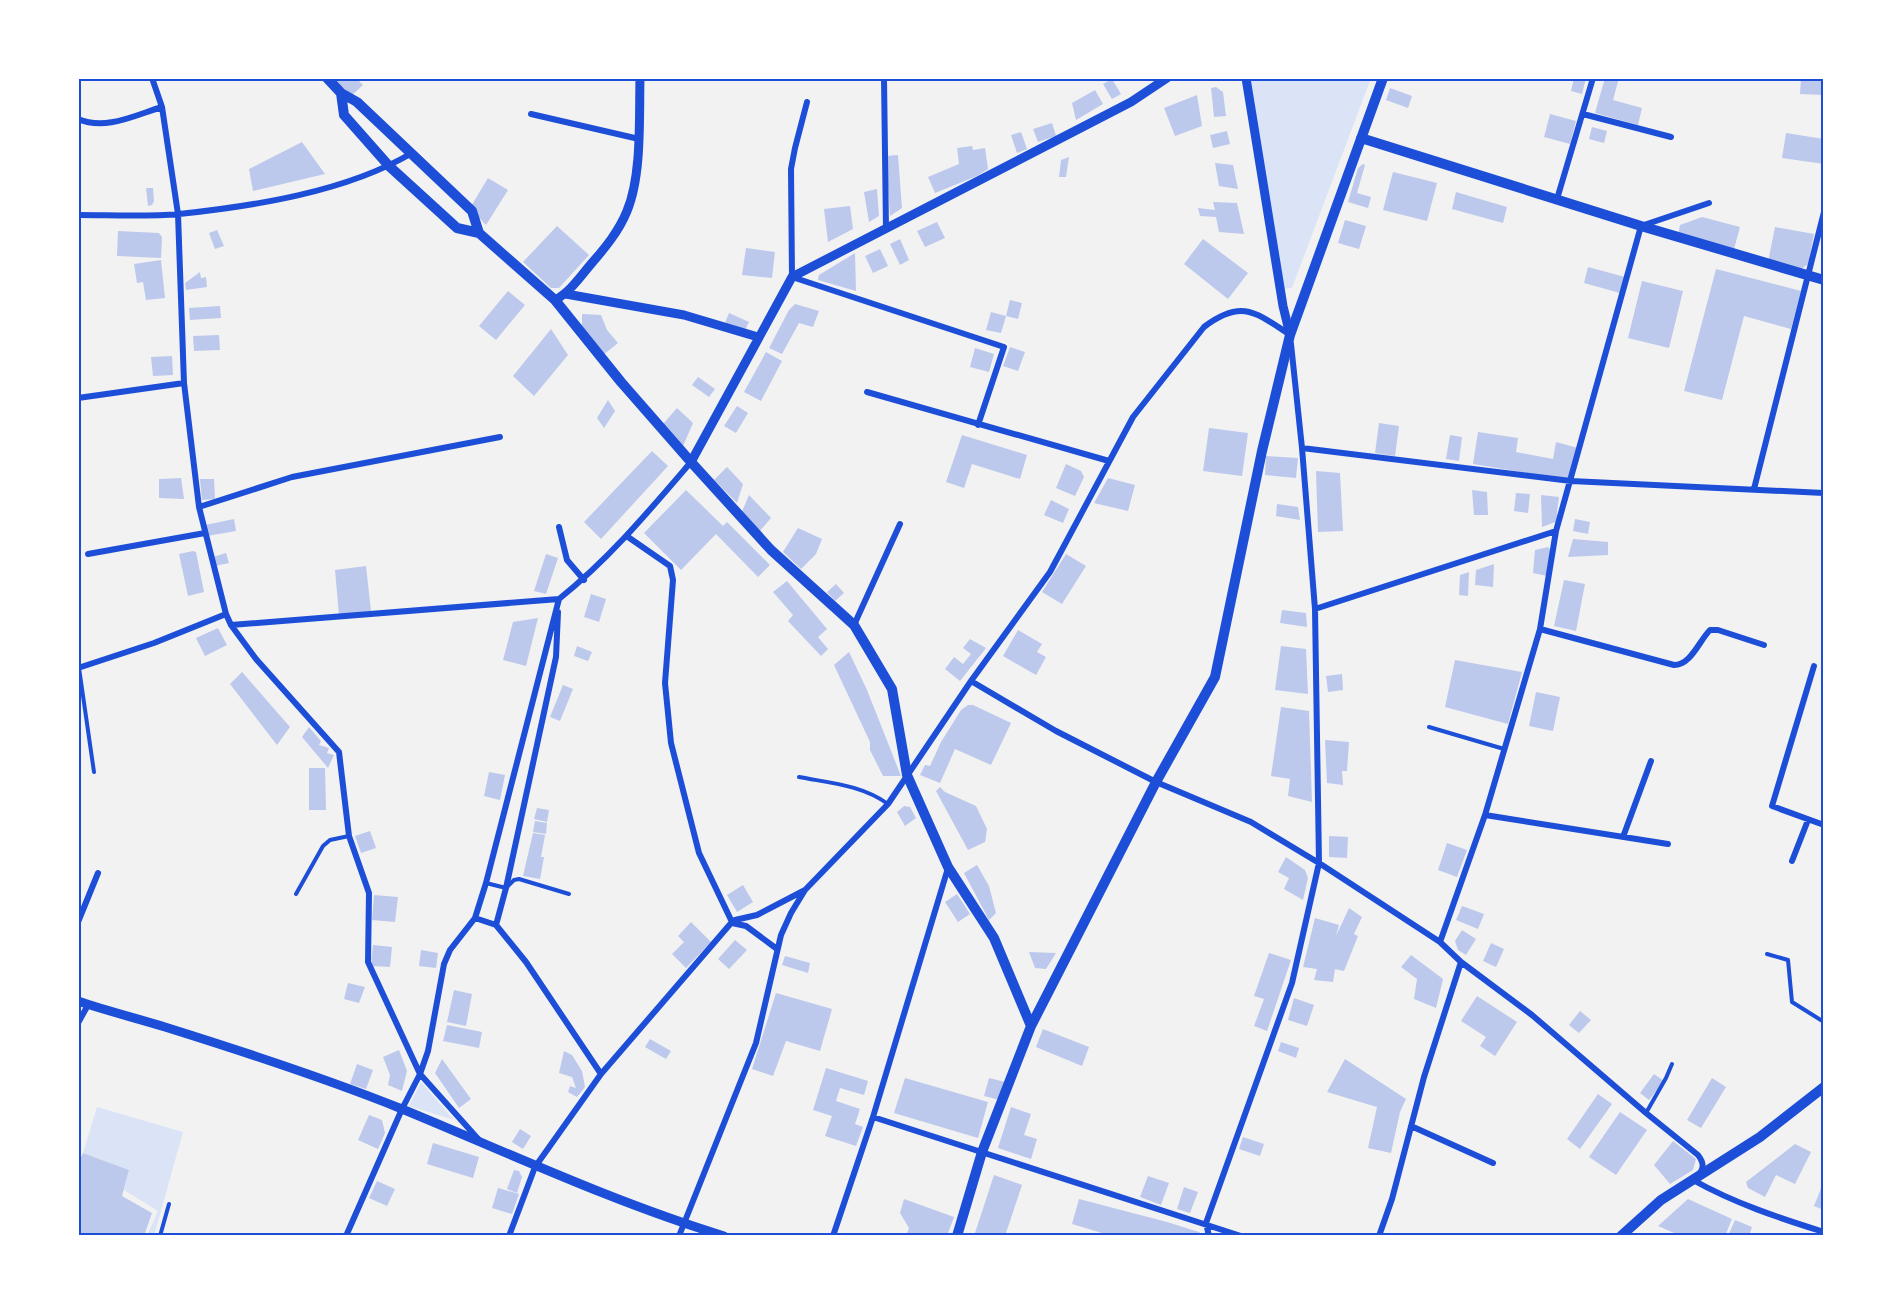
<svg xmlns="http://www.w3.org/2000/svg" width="1902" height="1314" font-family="'Roboto Serif',serif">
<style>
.green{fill:#dbe4f7}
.building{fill:#bdc9ec}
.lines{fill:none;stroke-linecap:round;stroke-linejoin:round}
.service{stroke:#1d4ed8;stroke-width:4}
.minor{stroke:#1d4ed8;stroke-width:6}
.tertiary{stroke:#1d4ed8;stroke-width:9}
.secondary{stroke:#1d4ed8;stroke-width:10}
.neatline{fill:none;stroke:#1d4ed8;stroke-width:2}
</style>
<rect width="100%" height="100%" fill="#f2f2f2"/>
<path class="green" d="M1251,78H1371L1292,288L1281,289Z
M421,1082L454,1120L409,1106Z
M97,1107L183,1132L154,1236H147L158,1211L124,1190L129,1170L83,1153Z"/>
<path class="building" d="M333,78H356L363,85L350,97Z
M1574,78H1586L1582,94L1571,91Z
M1605,78H1619L1613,100L1642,108L1638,125L1595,113Z
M1801,78H1824V95L1800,94Z
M1112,79L1121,94L1112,99L1103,84Z
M1216,87L1223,92L1226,116L1214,117L1211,88Z
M1390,88L1412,96L1408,108L1386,100Z
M1095,90L1103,104L1076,120L1072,103Z
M1197,95L1202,126L1175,136L1164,108Z
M1550,114L1576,121L1570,144L1544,137Z
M1052,123L1056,136L1038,142L1033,129Z
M1592,127L1607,131L1604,143L1589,139Z
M1227,131L1230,144L1213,148L1210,135Z
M1021,132L1027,149L1017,153L1011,135Z
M1786,133L1824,139V164L1782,158Z
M302,142L325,174L253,191L249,169Z
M972,146L973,150L985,148L988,169L977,176L935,193L928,177L959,164L957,148Z
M898,155L902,208L890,216L886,156Z
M1069,157L1066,177H1059L1061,160Z
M1215,163L1233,165L1238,189L1219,186Z
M1363,164L1365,165L1357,193L1371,197L1368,208L1348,202L1358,168Z
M1393,172L1437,183L1427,221L1383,210Z
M488,178L508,190L486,225L470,208Z
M146,188H153L154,201L152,205L148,206Z
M877,189L879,216L869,222L864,192Z
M1456,192L1507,207L1503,223L1452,209Z
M1213,202L1237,203L1244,234L1219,232L1216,217L1200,216L1198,208L1215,210Z
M850,206L853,229L828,242L824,209Z
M1702,217L1740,227L1734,249L1678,235L1680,225Z
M1345,220L1366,226L1359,249L1338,243Z
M937,222L945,238L925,247L917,231Z
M557,226L589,255L559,288H551L523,262Z
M1775,227L1814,234L1808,264L1801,269L1768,262Z
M217,230L224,246L215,249L209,233Z
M118,231L159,233L162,237L161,258L117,256Z
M900,239L909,260L900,265L890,244Z
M1203,239L1248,273L1228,299L1184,264Z
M746,248L775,252L772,278L742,275Z
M880,249L888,266L873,273L865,256Z
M855,253L856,291L818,280L819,275Z
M161,260L165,298L146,300L143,282L137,283L134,264Z
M1588,267L1625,277L1620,293L1584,283Z
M1716,269L1801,291L1791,329L1744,316L1722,400L1684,391Z
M200,272L201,278L206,277L207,287L186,290L185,283Z
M1642,281L1683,291L1669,348L1628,338Z
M508,291L525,305L496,340L479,326Z
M1010,300L1022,303L1018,319L1006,316L1001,333L986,330L991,312L1006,316Z
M795,304L819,311L813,327L799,323L782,354L769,348L789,310Z
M220,306L221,318L190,320L189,308Z
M729,313L749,322L744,332L725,323Z
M582,314L601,315L607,330L618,343L603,355L582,326Z
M551,329L568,355L534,396L513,376Z
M219,335L220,350L194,351L193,336Z
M1010,347L1025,352L1018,371L1003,366Z
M975,348L994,354L989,372L970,367Z
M766,352L782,361L761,401L744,392Z
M172,356L173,375L153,376L151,357Z
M698,377L715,389L709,397L692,385Z
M608,400L615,411L604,428L597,418Z
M737,406L748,413L736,433L724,426Z
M677,408L693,423L683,446L663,424Z
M1379,423L1399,426L1395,456L1375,453Z
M1209,428L1248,433L1242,476L1203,471Z
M1478,432L1518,438L1516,452L1553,459L1556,442L1578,448L1572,476L1563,479L1473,464Z
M962,435L1027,455L1020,479L972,464L964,488L946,482Z
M1450,435L1462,437L1459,461L1446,459Z
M652,451L668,466L601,539L584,522Z
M1266,456L1298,458L1296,478L1265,475Z
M1066,464L1081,471L1084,477L1075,496L1056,488Z
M727,467L743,484L737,503L714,480Z
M1316,471L1340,473L1343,531L1318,532Z
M181,478L184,499L159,498V479Z
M1108,478L1135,485L1128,511L1094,503Z
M200,479H214L215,499L202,500Z
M686,490L723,526L727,522L770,565L758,577L716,534L681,570L644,533Z
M1472,490L1487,492L1488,515H1474Z
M1516,493L1530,494L1528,513L1514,511Z
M749,495L771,518L758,533L741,514Z
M1541,495L1559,497L1557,512L1558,521L1542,527Z
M1051,500L1069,509L1063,523L1044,515Z
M1277,504L1298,507L1300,520L1276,516Z
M234,519L236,531L207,536L205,525Z
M1575,519L1590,522L1588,534L1573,531Z
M798,528L822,539L816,554L801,569L783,552Z
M1573,539L1608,542V555L1568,557Z
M1548,547L1551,550L1547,576L1533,573L1535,550Z
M193,551L196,552L204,592L188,596L179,554Z
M226,553L229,563L215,566L213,557Z
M546,554L558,558L546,594L534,591Z
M1066,554L1086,566L1062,604L1042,592Z
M1494,564L1493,587L1475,585L1476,570Z
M366,566L371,611L339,615L335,570Z
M1469,572L1468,596L1459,595L1460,575Z
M1564,580L1585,584L1576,631L1554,626Z
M787,581L827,629L818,637L828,649L821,656L788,621L793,615L773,592Z
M836,584L844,593L835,601L827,592Z
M591,594L606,599L599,622L584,617Z
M1282,610L1306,613L1307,627L1280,623Z
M538,618L526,666L503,660L513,622Z
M218,628L227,645L205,656L196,638Z
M1018,630L1042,644L1037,652L1046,657L1036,675L1003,656Z
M970,639L986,648L960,681L945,669L954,657L963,664L971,654L963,648Z
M577,646L592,652L588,661L574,656Z
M1281,646L1306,649L1308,694L1275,690Z
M849,652L867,690L901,776H883L870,750V742L834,665Z
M1455,660L1522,672L1508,724L1445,707Z
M242,672L290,727L277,745L230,684Z
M1342,674L1343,690L1328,692L1326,676Z
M563,685L573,689L560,721L550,717Z
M1536,692L1560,697L1553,731L1529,726Z
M968,705H973L1011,723L991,765L955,749L940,783L920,775L925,765L930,766L941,742L961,710Z
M1281,707L1309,711L1312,802L1288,796L1290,779L1271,776Z
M309,727L321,741L319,745L329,748L327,753L334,755L328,768L302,737Z
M1325,740L1349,742L1347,771H1342L1343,785L1327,783Z
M309,768H325L326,810H309Z
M489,772L505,775L500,800L484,796Z
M940,787L945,792L976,806L987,829L985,842L968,850L936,791Z
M904,806L910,807L916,818L905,826L897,812Z
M537,808L549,810L547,822L534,819Z
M535,821L547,823L546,834L533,832Z
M370,831L376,848L361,853L355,836Z
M533,833L545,835L541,857H544L540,879L523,876Z
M1329,836L1348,837L1347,858L1329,857Z
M1447,843L1467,850L1457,877L1438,870Z
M1286,857L1305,870L1308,878L1303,900L1284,889L1289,878L1278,872Z
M977,865L989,886L996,913L989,920L964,873Z
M743,885L753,902L737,912L727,895Z
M957,894L970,914L958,922L945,902Z
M374,895L398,897L395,922L372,920Z
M1462,906L1484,914L1478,929L1456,920Z
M1349,908L1362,917L1354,934L1358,936L1344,971L1335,969L1333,982L1314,980L1317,969L1303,967L1315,918L1339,925L1336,936Z
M691,922L711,942L686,968L672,954L684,942L678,936Z
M1462,930L1476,939L1466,955L1458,950L1455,941Z
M735,940L747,950L729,969L718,959Z
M1491,943L1504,949L1496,967L1483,961Z
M373,945L392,947L390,967L371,966Z
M421,950L438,953L436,968L419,966Z
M1029,952L1056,953L1046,969L1035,968Z
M1269,953L1291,960L1267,1031L1254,1026L1264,999L1254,996Z
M1411,955L1443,979L1436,1008L1414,999L1417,979L1401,967Z
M785,956L810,963L808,973L782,965Z
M348,983L365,987L359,1003L344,999Z
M454,990L472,994L466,1026L447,1022Z
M776,993L832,1009L820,1051L786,1041L773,1076L752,1069Z
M1477,996L1517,1022L1495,1056L1480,1046L1486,1037L1461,1021Z
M1294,998L1314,1005L1307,1026L1288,1020Z
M1580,1011L1591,1020L1579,1033L1569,1025Z
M447,1025L482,1032L479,1048L443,1041Z
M1043,1029L1089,1047L1082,1066L1036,1047Z
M650,1039L671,1051L666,1059L645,1047Z
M1281,1042L1299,1048L1296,1058L1278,1051Z
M399,1050L407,1071L402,1091L388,1085L390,1075L383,1057Z
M564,1051L572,1055L582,1071L585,1087L577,1097L568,1092L570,1086L576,1088L572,1077L559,1073Z
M442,1059L471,1099L459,1108L435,1073Z
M1345,1059L1406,1099L1400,1112L1391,1153L1368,1148L1377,1107L1327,1092Z
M357,1064L373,1070L366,1089L350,1084Z
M826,1068L868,1081L864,1095L840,1088L836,1101L860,1109L855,1124L863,1127L856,1146L825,1136L832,1116L813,1110Z
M1654,1074L1664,1081L1649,1100L1640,1093Z
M905,1078L988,1102L978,1138L894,1113Z
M989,1078L1005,1082L1000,1100L984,1096Z
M1712,1078L1726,1087L1701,1128L1687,1120Z
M1598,1094L1612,1104L1580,1149L1567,1139Z
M1011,1107L1031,1114L1024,1135L1037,1139L1031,1159L998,1148Z
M1620,1112L1647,1130L1616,1175L1589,1157Z
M369,1115L382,1120L385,1133L378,1149L358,1140Z
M520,1129L531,1136L523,1149L512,1142Z
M1243,1137L1264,1144L1260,1156L1239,1149Z
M1673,1141L1696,1159L1693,1170L1670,1184L1654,1165Z
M433,1143L479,1157L473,1178L427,1164Z
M1795,1144L1811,1152L1795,1184L1776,1175L1765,1197L1748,1188L1746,1182Z
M83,1153L129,1170L122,1196L152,1213L144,1236H78V1164Z
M514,1170L519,1171L522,1177L517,1193L507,1189Z
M994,1175L1022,1185L1005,1236H983L975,1233Z
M1148,1176L1169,1183L1161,1205L1140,1197Z
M377,1181L395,1189L387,1206L369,1198Z
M1824,1181V1210L1814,1206Z
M1184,1187L1198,1192L1190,1213L1177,1209Z
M498,1188L519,1194L512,1214L492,1208Z
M904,1199L954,1217L947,1236H906L909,1228L900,1213Z
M1079,1199L1167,1222L1199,1232L1203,1236H1112L1072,1224Z
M1688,1199L1732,1219L1725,1236H1681L1658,1226Z
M1735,1220L1752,1227L1749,1236H1728Z"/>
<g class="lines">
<path class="service" d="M79,668L94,772
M1429,727L1504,749
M799,777C830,783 862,785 888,804
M486,883L506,888L514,880L519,879L569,894
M296,894L323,846L330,840L349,836
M1767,954L1788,960L1792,1002L1824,1022
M1646,1113L1666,1078L1672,1064
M160,1236L169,1204"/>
<path class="minor" d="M152,78L162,107L178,214L184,383L199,507L226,614L231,625L256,659L339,752L349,836L369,893L368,962L420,1074L479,1140
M884,78L886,229
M807,102L795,148L791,169L792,277L1004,347L978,425
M531,114L639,139
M1583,114L1671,137
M78,119C106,131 135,115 162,107
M1557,199L1593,78
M78,215C111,215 146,217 179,214C254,206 346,192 412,153
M867,392L1109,461
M78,398L184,383
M1302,448L1571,481L1824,493
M1754,489L1824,212
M199,507L292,477L500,437
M559,527L567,560L584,580
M628,537L670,566L673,580L665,683L671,743L699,853L732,922
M88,554L205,533
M1315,609L1556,531
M231,625L559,599
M854,625L900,524
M1540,629L1674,665C1691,665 1699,641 1710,630H1718L1764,645
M1814,666L1772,806L1824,825
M78,668L154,643L226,614
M971,681L1056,731L1156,782L1251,822L1319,863L1440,942L1461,962L1532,1015L1646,1113L1698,1155C1706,1165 1703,1172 1693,1180C1734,1203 1779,1218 1824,1232
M1485,815L1668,844
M1623,837L1651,761
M1792,861L1808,820
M475,918L496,925L526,962L601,1074
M78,922L98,873
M732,923L746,926L777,949
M496,925L506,888L556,657L558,612
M1440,942L1485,815L1540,629L1556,531L1641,226L1709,203
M78,1023L88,1005
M873,1117L1241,1236
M1411,1126L1493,1163
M346,1236L402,1109L420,1074L428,1051L444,964L450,950L475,918L486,883L559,599C609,559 649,511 691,462
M509,1236L535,1167L601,1074L732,922L735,920L757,915L805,890
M679,1236L756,1043L781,935L791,913L805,890L888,804L971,681L1050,572L1133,417L1204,327C1241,299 1255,312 1289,334
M833,1236L873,1117L948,868
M1209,1236L1206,1223L1292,983L1319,863L1315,609L1302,448L1291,344
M1379,1236L1392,1199L1424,1077L1461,962"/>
<path class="tertiary" d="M1246,78L1283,306L1290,335
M566,294L684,315L758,337
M555,300C570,292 580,277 591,264C605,248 619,231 627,211C642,175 639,118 640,78
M691,462L792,277L1131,102L1167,78
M78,1001C107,1011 136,1018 165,1027C245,1052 325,1078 402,1109C509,1153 613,1202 724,1236"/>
<path class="secondary" d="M327,78L341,93L357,102L472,211L479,233
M341,93L344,115L389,166L457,228L479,233L555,300L621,382L691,462L771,550L854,625L892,689L907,775L948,867L994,938L1031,1026
M1361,138L1641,226L1824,280
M957,1236L982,1152L1031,1026L1156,782L1215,677L1262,451L1290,335L1383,78
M1621,1236L1661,1200L1760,1137L1824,1087"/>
</g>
<rect width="1902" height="1314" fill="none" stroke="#ffffff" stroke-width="159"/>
<rect x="80" y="80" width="1742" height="1154" class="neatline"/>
</svg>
